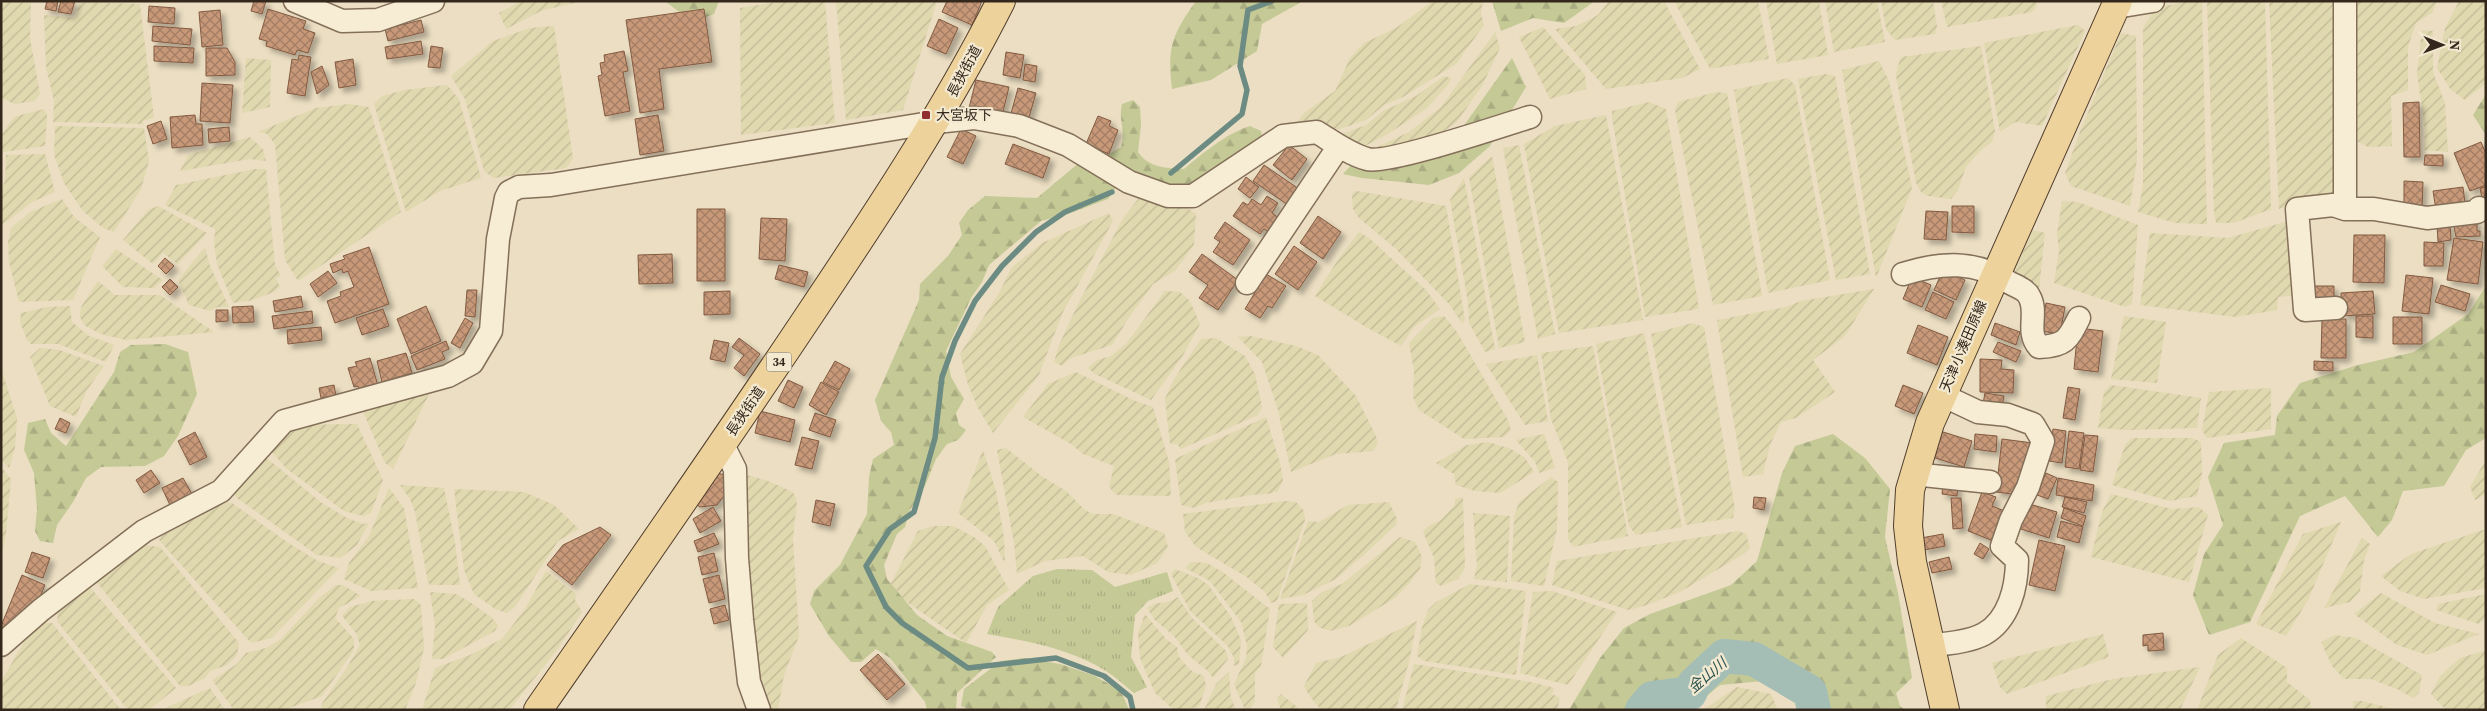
<svg xmlns="http://www.w3.org/2000/svg" width="2487" height="711" font-family="'Source Serif 4','Noto Sans JP',serif">
<style>
.farmland{fill:url(#farmland-furrows)}
.grass{fill:url(#grass-tufts)}
.forest{fill:url(#forest-firs)}
.lines{fill:none;stroke-linecap:round;stroke-linejoin:round}
.stream{stroke:#6c8b83;stroke-width:5.5}
.river{stroke:#a4beb6;stroke-width:34}
.building{fill:url(#building-cross-hatch);stroke:#825a41;filter:url(#shadow)}
.minor-casing{stroke:#84705a;stroke-width:25}
.major-casing{stroke:#523e2e;stroke-width:30}
.minor{stroke:#f7ecd4;stroke-width:22}
.major{stroke:#edd29b;stroke-width:28}
.poi-dot{fill:#902d2f;stroke:#f3e9d1;stroke-width:2}
.labels{text-anchor:middle;dominant-baseline:central;stroke-width:4.5;stroke-linejoin:round;paint-order:stroke}
.shield{fill:#f3e9d1;stroke:#6d6253;stroke-width:1}
.shield-label{font-size:12px;font-weight:bold;fill:#34281d}
.street-label{font-size:14px;fill:#34281d;stroke:#f3e9d1}
.poi-label{font-size:14px;fill:#34281d;stroke:#f3e9d1;text-anchor:start}
.water-label{font-size:15px;font-style:italic;fill:#2d5451;stroke:#f3e9d1}
</style>
<defs>
<pattern id="farmland-furrows" width="10" height="10" patternUnits="userSpaceOnUse" patternTransform="scale(1.25)"><rect width="10" height="10" fill="#e0d8af"/><path d="M-1 1l2-2M0 10L10 0M9 11l2-2" fill="none" stroke="#c1b996"/></pattern>
<pattern id="grass-tufts" width="24" height="20" patternUnits="userSpaceOnUse" patternTransform="scale(1.25)"><rect width="24" height="20" fill="#c4c996"/><path d="M3 7l-1-3M5 7V3M7 7l1-3M15 17l-1-3M17 17v-4M19 17l1-3" fill="none" stroke="#a9ad81"/></pattern>
<pattern id="forest-firs" width="22" height="20" patternUnits="userSpaceOnUse" patternTransform="scale(1.25)"><rect width="22" height="20" fill="#c4c996"/><path d="M5 1l3.5 6h-7zM16 11l3.5 6h-7z" fill="#a9ad81"/></pattern>
<pattern id="building-cross-hatch" width="8" height="8" patternUnits="userSpaceOnUse" patternTransform="scale(1.25)"><rect width="8" height="8" fill="#c89979"/><path d="M0 0l8 8M0 8l8-8" fill="none" stroke="#a37d63"/></pattern>
<filter id="shadow"><feDropShadow dx="4.5" dy="4.5" stdDeviation="2.5" flood-color="#0004"/></filter>
</defs>
<rect width="100%" height="100%" fill="#ebdec2"/>
<path class="farmland" d="M1,1L31,3L30,38L40,94L35,101L15,104L1,98Z
M521,1H582L541,11L506,29L499,13Z
M782,1H825L835,123L741,135L740,8Z
M836,1H937L903,110L846,120Z
M1433,1H1483L1481,13L1484,25L1456,64L1403,97L1384,105L1366,120L1340,129L1293,128L1304,113L1335,91L1350,58L1364,43L1396,28Z
M1609,1H1664L1700,69L1682,78L1606,89L1555,29L1576,26L1598,15Z
M1674,1H1758L1769,59L1710,69Z
M1766,1H1819L1828,55L1777,64Z
M1825,1H1877L1885,42L1834,52Z
M1881,1H1933L1937,26L1935,34L1895,40L1886,29Z
M1941,1H2036L2037,5L2032,12L1947,27Z
M2190,1H2202L2207,224L2175,223L2138,212L2143,185V28L2155,8Z
M2207,1H2265L2271,209L2234,223H2216L2214,213Z
M2269,1H2337L2339,191L2330,202L2299,203L2279,209Z
M2356,1H2437L2432,13L2416,23L2408,47V90L2391,96L2392,146L2368,147L2351,138Z
M2459,1H2486V83L2465,100L2451,90L2437,68L2445,28Z
M80,2L140,4L154,118L142,121L144,124L53,122L54,101L46,67L44,15L75,18Z
M2078,25L2085,31L2042,126L2015,122L2000,132L1984,43Z
M554,26L573,159L566,168L494,178L484,171L465,99L451,76L493,41L530,28Z
M1543,27L1585,75L1586,89L1550,99L1519,37Z
M2422,30L2433,31V72L2445,103L2448,152L2424,150L2425,130L2417,73Z
M1495,32L1500,48L1482,86L1456,123L1430,140L1373,149L1409,132L1441,107Z
M2121,33L2136,36L2137,159L2130,206L2071,186L2065,173L2081,129Z
M1981,46L1995,131L1992,142L1980,151L1966,167L1958,190L1951,199L1928,196L1921,192L1916,183L1896,76L1898,66L1901,57Z
M246,58L271,60L270,107L242,113Z
M1879,61L1889,81L1912,188L1876,278L1842,70Z
M1826,74L1835,76L1870,274L1836,280L1798,79Z
M1444,76L1451,78L1448,85L1426,109L1386,135L1363,147L1337,136L1366,125L1383,111L1416,96Z
M1788,78L1795,85L1830,280L1768,293L1734,90Z
M447,85L459,99L481,178L440,191L406,212L374,104L382,96L405,90Z
M1716,92L1727,93L1762,296L1713,305L1675,110L1678,102Z
M1649,102L1666,109L1699,309L1645,317L1612,117V111Z
M349,104L369,107L401,212L298,281L285,260L275,144L267,134L258,132L316,108Z
M44,109L47,115L45,146L3,152L1,160V135L14,117Z
M1606,115L1643,320L1559,333L1524,144L1555,126Z
M55,126L144,128L149,161L141,189L114,232L103,228L83,211L64,183L54,155Z
M250,137L263,149L266,161L250,159L180,171L188,155Z
M1519,145L1555,334L1538,339L1503,148Z
M45,154L55,192L32,202L1,226V196L5,179L6,155Z
M1492,156L1525,342L1499,348L1469,177Z
M255,169H266L275,265L281,276L276,278L280,287L274,292L253,300L233,303L217,264L214,243L215,229L165,205L176,185Z
M1464,178L1495,349L1485,352L1469,323L1468,302L1450,200Z
M1356,191L1446,206L1465,320L1462,323L1449,304L1396,249L1359,218L1353,209L1352,194Z
M62,199L74,217L100,237L73,300L19,302L9,262L8,242L11,228L30,212Z
M1138,199L1183,205L1196,214L1194,245L1175,271L1153,284L1128,319L1112,345L1071,358L1062,366L1054,362L1059,345L1079,302L1122,220Z
M2062,201L2078,202L2138,225L2132,304L2125,307L2054,283L2059,252L2057,233Z
M158,206L207,233L178,264L163,253L153,264L123,240L148,210Z
M1109,213L1113,221L1062,314L1039,375L993,433L978,408L968,385L960,354L999,293L1012,267L1042,243Z
M2285,222L2296,231L2300,295L2278,297L2277,310L2235,317L2140,305L2150,233L2228,238Z
M2033,230L2045,233L2039,289L2014,272Z
M1359,232L1369,238L1426,290L1440,309L1414,327L1401,346L1366,327L1315,296L1339,258Z
M205,247L210,266L229,307H218L210,311L189,305L178,280Z
M116,249L163,280L154,288L123,287L102,266Z
M98,281L115,295H160L214,332L126,340L101,334L84,325L80,317L81,307Z
M1874,289L1845,336L1813,360L1835,392L1796,418L1781,422L1770,445L1763,474L1743,477L1717,320L1786,307L1801,301Z
M1165,291L1180,292L1190,301L1200,324L1182,357L1151,400L1095,374L1088,368L1097,360L1111,356L1126,344Z
M70,306L72,322L89,336L114,345L106,362L58,344H31L27,340L20,322L21,313L47,307Z
M1444,316L1457,332L1508,420L1511,430L1504,437L1464,439L1419,410L1413,397L1414,371L1409,343L1433,318Z
M2124,316L2166,322L2157,383L2111,379Z
M1692,323L1704,327L1735,509L1733,518L1686,525L1651,334Z
M1644,333L1682,527L1636,535L1629,526L1596,344Z
M1251,336L1296,346L1318,355L1356,396L1375,434L1378,443L1373,451L1336,454L1291,472L1278,410L1262,362L1238,337Z
M1216,338L1245,356L1255,374L1262,407L1258,415L1181,449L1177,444H1170L1165,399L1174,379L1201,339Z
M1593,346L1628,536L1573,547L1568,539V462L1551,419L1541,353Z
M40,348L59,350L104,366L87,390L76,417L50,406L30,357Z
M1537,355L1548,421L1525,425L1486,364Z
M1,368L17,418L15,448L9,468L1,460Z
M1076,372L1133,400L1153,407L1169,462L1171,496L1116,495L1109,487L1114,466L1083,454L1071,444L1023,417L1048,384Z
M2111,385L2201,398L2197,428L2129,430L2098,428L2104,392Z
M2271,388V429L2207,438L2202,430L2209,392Z
M430,392L393,469L385,463L362,409Z
M1266,417L1280,463L1283,480L1278,491L1268,494L1251,495L1206,503L1194,508L1181,505L1175,459Z
M357,424L383,480L371,513L363,516L344,511L287,469L269,449L290,425Z
M1544,434L1555,468L1539,473L1535,462L1516,440Z
M2132,438H2192L2201,442L2202,474L2197,496L2170,501L2112,485L2125,445Z
M1488,442L1511,449L1525,458L1534,472L1500,493L1475,491L1456,485L1454,474L1436,463L1467,445Z
M1006,448L1043,477L1066,491L1085,510L1093,514H1113L1164,533L1168,547L1157,563L1131,575L1108,572L1083,556L1045,561L1017,574L1014,543L997,450Z
M983,450L996,491L1004,537L1005,564L994,541L958,513Z
M264,456L322,503L347,518L363,524L369,523L357,545L340,558L317,555L237,498L230,489Z
M2486,460V494L2475,500L2470,487Z
M1,467L11,479L6,534L1,554Z
M744,474L768,481L793,492L797,501L793,539L799,636L784,675L778,710H766L757,681L746,559Z
M1551,477L1558,482L1557,529L1544,586L1511,581L1514,517L1519,502Z
M400,485L444,488L455,542L460,585H430L428,582L415,512L410,499Z
M389,488L404,508L418,588L371,591L344,579L349,563L369,536Z
M454,489L524,492L554,505L579,529L558,541L515,607L507,613L495,609L474,594L464,570Z
M2111,494L2172,509L2199,507L2208,515L2189,582L2091,557L2102,512Z
M1463,497L1465,568L1458,579L1441,586L1436,583L1434,558L1423,532L1428,526L1441,520L1455,505V499Z
M1285,501L1296,502L1304,511L1305,520L1277,601L1271,603L1265,592L1245,576L1196,547L1185,532L1183,514Z
M218,502L232,503L287,542L318,561L339,568L272,638L251,643L159,540L168,528Z
M1389,502L1397,519L1396,525L1367,552L1336,579L1303,595L1280,599L1308,521L1319,522L1348,505Z
M1473,513L1510,516L1507,582L1474,579L1477,565Z
M2341,522L2308,600L2286,636L2256,624L2303,534Z
M933,526H953L974,537L985,546L1009,590L987,605L966,643L888,589L918,531Z
M2486,529V588L2424,599L2400,591L2381,576L2411,554Z
M1738,531L1746,534L1750,548L1745,553L1680,592L1644,606L1628,610L1552,585L1557,561Z
M1400,537L1415,542L1422,557L1420,569L1411,581L1395,598L1349,626L1330,631L1318,627L1314,621L1312,601L1322,592L1342,584Z
M2362,538L2370,544L2364,560L2360,591L2350,602L2324,608Z
M143,545L160,547L239,643L237,655L227,665L210,671L205,678L188,686H180L95,580Z
M1191,562L1207,563L1224,573L1270,609L1261,666L1255,673V701L1250,710H1245L1234,684L1246,658L1247,645L1241,622L1210,581L1185,568Z
M1175,569L1200,579L1209,586L1231,617L1241,640L1239,664L1234,666V658L1228,646L1190,611L1171,574Z
M546,571L576,594L575,600L582,612L557,650L509,710H422L435,668L470,655L502,639L525,609Z
M1470,584L1526,591L1516,675L1424,661L1417,656L1422,627L1428,610L1436,602Z
M336,585H343L361,596L339,608L335,618L354,639V650L322,696L284,710H234L212,680L237,664L246,653L266,648L281,639L319,598Z
M89,586L176,688L149,710H128L57,621L58,615L54,610Z
M1552,591L1617,612L1568,685L1520,673L1533,592Z
M430,592L456,594L473,604L492,618L498,625L495,631L443,659H432L435,626Z
M2381,593L2435,623L2479,634L2427,655L2397,645L2354,614Z
M2486,594V618L2479,624L2436,610L2438,604Z
M1178,597L1191,617L1226,651L1228,659L1213,678L1209,672L1188,655L1174,636L1154,619L1147,608L1154,604L1171,601Z
M414,599L421,605L424,648L415,686L405,710H322L321,705L348,666L360,645L356,633L342,616L350,607L371,601Z
M1307,603L1308,630L1283,658L1273,647L1279,604Z
M1145,614L1166,639L1177,647L1179,657L1184,663L1193,672L1204,676L1206,686L1199,707L1174,710L1155,693L1140,658L1138,633Z
M1417,621L1410,658L1396,710H1321L1309,695L1304,686L1316,663L1341,657Z
M42,623H52L121,710H1V682L24,642Z
M2103,634L2109,657L2007,694L2000,687L1992,663Z
M2335,635L2356,638L2422,675L2419,693L2413,698L2399,690L2371,679H2344L2332,666L2321,642Z
M2241,638L2287,668V682L2310,700L2311,710H2197L2218,655Z
M2486,650V710H2446L2431,694L2440,676L2460,658Z
M1414,664L1531,682L1554,688L1552,694L1560,698L1557,710H1402Z
M2200,667L2180,710H2046V696L2113,679Z
M1229,672L1231,698L1236,710H1204L1216,684Z
M1737,687L1771,694L1778,710H1703Z
M210,688L225,710H164L170,706Z
M1281,694L1296,706L1299,710H1281L1277,699Z
M2353,701H2362L2397,710H2354Z"/>
<path class="grass" d="M1057,569L1092,570L1115,587L1167,572L1173,591L1148,601L1135,615L1131,657L1147,687L1134,693C1125,686 1116,677 1106,671C1071,649 1028,641 987,634L998,607L1033,576Z"/>
<path class="forest" d="M665,1H719L714,14L692,22Z
M1196,1H1303L1262,24L1257,51L1211,80L1172,89C1167,47 1172,35 1196,1Z
M1492,1H1595L1564,23L1533,18L1501,31Z
M1512,58L1526,87L1490,146L1459,173L1429,185L1362,178L1343,174L1354,162L1443,155Z
M2486,94V135L2473,115Z
M1133,100L1140,107L1141,125L1138,152C1149,168 1166,168 1184,169C1203,153 1227,133 1250,126L1261,131L1263,141L1199,187L1118,185L1108,199L1068,214L1041,221L989,265L982,282L971,298L946,351L951,377L964,399L956,413L959,425L966,430L958,440L947,444L936,459L925,486L910,510L905,527L897,534L884,565L887,579L917,615L947,636L992,652L996,657L957,693L956,710H927L925,702L890,658L876,649L861,662H851L829,636L810,604L814,591L840,565L867,514L869,477L873,459L894,445L891,432L881,421L875,400L919,300L920,284L948,256L962,235L959,223L968,210L985,196L1037,198L1080,162L1105,156L1121,147C1126,128 1118,121 1122,104Z
M2486,286V438L2466,450L2444,486L2403,491L2392,520L2378,537L2345,496L2300,516L2250,622L2209,635L2193,595L2204,554L2223,525L2208,477L2224,443L2275,435L2277,416L2300,383L2358,365L2414,352L2468,314Z
M165,344L188,352L197,394L178,436L164,456L145,466L101,467L86,478L73,502L57,525L53,543L40,541L35,531L37,509L34,473L24,450L28,423L45,419L51,433L66,446L114,372L120,352L131,345Z
M1833,434L1865,458L1890,489L1885,537L1898,593L1912,678L1896,693L1900,706L1905,710H1813L1794,692L1774,680L1720,685L1690,710H1569L1600,658L1624,628L1650,614L1731,585L1757,561L1782,473L1795,446Z
M1025,658L1060,664L1093,675L1121,691L1129,710H971L961,706L964,689L1001,661Z"/>
<g class="lines">
<path class="stream" d="M1171,173L1242,114L1247,90L1240,66L1248,10L1272,1
M1112,192L1065,212L1036,232L1002,266L975,301L955,341L942,377L935,438L914,512L890,529L866,566L886,607L902,623L968,668L1056,658L1104,676L1130,697L1133,710"/>
<path class="river" d="M1642,710L1652,698L1690,693L1694,684L1724,656L1754,659L1810,692L1814,710"/>
</g>
<path class="building" d="M47,1H58L56,11L45,9Z
M61,1H75L71,14L58,12Z
M254,1H266L262,14L251,11Z
M947,1H982L972,25L942,12Z
M149,6L175,8L174,24L148,22Z
M268,9L306,21L303,29L315,33L308,53L297,50L295,55L266,46L267,41L259,39Z
M704,9L712,62L659,69L664,109L640,113L626,20Z
M220,10L223,45L202,47L199,12Z
M939,19L958,28L946,54L927,46Z
M421,20L424,32L388,41L385,29Z
M153,26L192,29L190,45L152,41Z
M421,41L423,54L387,59L385,47Z
M154,46L194,48L193,63L154,61Z
M431,46L443,48L440,68L428,67Z
M206,48H227L235,62V75L206,76Z
M624,51L628,71L623,72L630,111L605,116L598,76L602,75L600,63L605,62L604,55Z
M1006,52L1024,55L1020,78L1003,75Z
M299,55L311,57L305,96L287,93L292,59L298,60Z
M353,59L356,85L339,88L335,62Z
M1025,64L1037,66L1035,82L1023,80Z
M322,66L329,85L317,94L311,72Z
M976,80L1009,87L1002,116L969,108Z
M202,83L233,85L230,123L200,121Z
M1018,88L1036,93L1028,121L1010,117Z
M2419,102L2420,157H2404L2403,103Z
M195,115L196,124H202L203,145L172,148L170,117Z
M658,115L664,151L640,155L635,119Z
M1098,116L1111,121L1109,126L1118,130L1109,154L1086,144Z
M161,121L167,139L153,144L147,126Z
M229,127L230,141L209,143L208,129Z
M961,129L976,136L963,164L947,157Z
M2481,142L2486,154V185L2470,191L2454,153Z
M1013,144L1050,158L1043,178L1005,164Z
M1289,145L1307,159L1292,180L1273,165Z
M2425,155H2443V166L2424,165Z
M1264,165L1299,189L1288,205L1253,181Z
M1246,177L1259,187L1250,198L1238,189Z
M2404,181L2423,182L2422,209H2404Z
M2463,187L2466,211L2437,216L2433,191Z
M2486,187V208L2484,209L2480,188Z
M1267,196L1278,203L1272,213L1280,219L1270,233L1264,229L1260,234L1233,216L1243,202L1248,205L1252,199L1261,205Z
M1952,206H1974V233L1952,232Z
M697,209H725V281H697Z
M1926,211L1948,212L1946,240L1924,239Z
M1318,216L1341,232L1323,259L1300,243Z
M761,218L787,219L785,261L759,259Z
M2477,220V231H2480V236L2456,237L2453,221Z
M1225,222L1250,240L1233,265L1213,252L1220,242L1214,238Z
M2450,223L2451,240L2438,242L2437,224Z
M2354,235H2385L2384,283L2353,282Z
M2454,238L2483,242L2478,284L2447,280Z
M2424,242L2444,243L2443,266H2424Z
M1294,246L1317,262L1298,290L1275,274Z
M369,247L389,304L335,323L327,301L341,296L340,292L354,287L348,271L343,273L342,269L333,273L330,264L345,259L343,256Z
M672,254L673,283L639,284L638,255Z
M1202,254L1238,280L1218,310L1199,298L1208,285L1189,272Z
M165,258L174,266L166,274L158,266Z
M779,265L808,272L804,287L775,279Z
M1943,270L1965,280L1956,300L1934,290Z
M328,271L337,283L318,297L310,284Z
M1266,274L1286,286L1272,308L1268,306L1260,318L1245,309Z
M2406,275L2433,278L2429,314L2402,311Z
M1912,277L1931,285L1922,307L1903,299Z
M170,279L178,287L170,295L162,287Z
M2441,285L2470,294L2465,311L2435,302Z
M2307,286H2334V300H2307Z
M467,290H477L475,317L465,316Z
M730,291V314L704,315V292Z
M2373,291L2375,314L2342,316L2341,293Z
M1933,292L1954,302L1946,319L1925,310Z
M301,296L303,307L275,312L273,301Z
M2046,303L2065,307L2060,334L2041,331Z
M253,306L254,322L233,323L232,307Z
M426,306L441,341L411,354L397,319Z
M383,309L389,326L362,335L356,318Z
M216,310H228V321L216,322Z
M312,311L313,323L274,329L272,316Z
M2356,316H2373V338L2356,337Z
M2393,317H2422V344H2393Z
M465,318L473,323L460,348L451,343Z
M2322,319H2346V358H2321Z
M1995,323L2020,332L2016,345L1991,335Z
M1918,325L1948,337L1937,365L1907,353Z
M321,327L322,340L288,344L287,330Z
M2078,328L2103,331L2098,372L2074,369Z
M739,338L760,354L744,376L734,368L744,355L732,347Z
M714,340L729,343L725,362L710,359Z
M446,341L449,349L442,352L445,359L417,370L411,356Z
M1998,342L2021,351L2016,362L1993,352Z
M406,353L412,373L382,382L377,361Z
M370,358L378,386L359,391L358,386L354,387L348,368L357,366L355,362Z
M1980,359L2002,360L2001,369L2014,370L2013,393L1980,392Z
M835,361L850,369L839,390L823,382Z
M2314,361L2333,362V371L2314,370Z
M788,380L803,387L794,408L778,401Z
M821,382L839,392L826,415L809,405Z
M334,385L336,396L321,398L319,388Z
M1903,385L1923,393L1914,414L1895,406Z
M2068,387L2080,389L2075,420L2063,418Z
M1985,393L2004,396L2001,412L1982,409Z
M760,411L795,420L790,442L755,433Z
M815,413L836,420L830,437L809,430Z
M60,418L70,423L66,433L55,429Z
M2053,429L2066,431L2062,463L2049,461Z
M1940,431L1972,441L1964,467L1932,457Z
M2069,431L2084,433L2079,469L2065,467Z
M195,432L207,457L190,465L178,441Z
M1975,434L1997,436L1996,452L1974,449Z
M2085,435L2098,436L2093,472L2080,470Z
M802,437L819,441L812,469L795,465Z
M2002,439L2033,443L2020,495L1996,492Z
M151,470L160,483L144,493L136,480Z
M713,472L725,475L727,492L717,505L700,507L694,503Z
M2046,473L2057,478L2048,499L2037,495Z
M183,478L192,494L170,505L162,488Z
M2058,478L2094,485L2092,501L2056,495Z
M1943,484L1958,485L1957,496L1942,494Z
M1982,492L1996,497L1992,506L2007,512L1996,542L1968,531Z
M1754,497L1766,498L1764,510L1753,508Z
M2065,497L2087,502L2084,513L2062,507Z
M1951,498H1961L1963,528L1953,529Z
M816,500L835,504L830,526L812,522Z
M2026,503L2057,512L2049,538L2018,528Z
M713,507L721,521L700,533L693,519Z
M2064,508L2086,516L2083,526L2061,518Z
M2061,521L2083,527L2079,543L2057,537Z
M600,527L611,535L572,585L547,565L563,545Z
M714,533L719,544L698,552L694,541Z
M1943,534L1945,546L1924,550L1921,538Z
M2039,540L2065,546L2055,591L2029,585Z
M1980,543L1989,549L1983,559L1974,554Z
M32,552L50,558L43,578L25,572Z
M714,553L718,571L702,575L698,557Z
M1949,557L1952,569L1932,573L1929,562Z
M22,575L45,585L33,613L1,633V626Z
M719,575L725,599L709,603L703,579Z
M725,605L729,620L714,624L710,609Z
M2163,633L2164,650L2148,651V645L2143,646V635Z
M878,654L905,684L887,700L860,670Z"/>
<g class="lines">
<defs>
<path id="minor" d="M295,1L342,21L378,20L433,1
M2345,1V209
M2116,7L2153,1
M1903,274C1942,262 1976,260 2010,283C2016,286 2026,290 2029,296C2039,313 2025,331 2039,347C2065,346 2068,340 2079,318
M1247,283L1339,146
M2336,308L2305,310L2297,209L2333,205L2345,209H2374L2427,218L2477,212L2479,208
M723,445L735,469L737,558L742,620L749,682L759,710
M1913,474L1990,482
M1,645L41,610L144,531L221,491L284,421L448,376L472,363L491,331L498,239L506,198L509,192L519,187L551,185L936,122L974,118L1019,126L1068,145L1129,182L1168,196H1193L1283,136L1317,132C1333,142 1349,154 1367,159C1387,165 1503,125 1530,117
M1931,645C1947,644 1969,642 1984,634C2009,620 2017,587 2017,560L2002,546L2011,520L2028,487L2043,441L2033,424L2008,415L1978,412L1942,395"/>
<path id="major" d="M538,710C629,579 720,449 808,317C877,214 945,112 1001,1
M1945,710L1912,562L1908,526L1910,490L1930,423L2118,1"/>
</defs>
<use href="#minor" class="minor-casing"/>
<use href="#major" class="major-casing"/>
<use href="#minor" class="minor"/>
<use href="#major" class="major"/>
</g>
<rect class="poi-dot" x="921" y="110" width="10" height="10" rx="2.5"/>
<g class="labels">
<rect class="shield" x="766.5" y="352.5" width="25" height="19" rx="4"/>
<g class="shield-label">
<text x="779" y="362">34</text>
</g>
<g class="street-label">
<text transform="translate(964 71) rotate(-62)">長狭街道</text>
<text transform="translate(1963 346) rotate(-67)">天津小湊田原線</text>
<text transform="translate(745 411) rotate(-56)">長狭街道</text>
</g>
<g class="poi-label">
<text x="936" y="115">大宮坂下</text>
</g>
<g class="water-label">
<text transform="translate(1707 675) rotate(-40)">金山川</text>
</g>
</g>
<rect width="2487" height="711" fill="none" stroke="#34281d" stroke-width="5"/>
<g transform="translate(2442 45) rotate(91)" stroke="#f3e9d1" stroke-width="4" paint-order="stroke">
<path d="M0-4L9 19L0 12L-9 19Z" fill="#34281d"/>
<text y="-8" font-size="14" font-weight="bold" text-anchor="middle" fill="#34281d">N</text>
</g>
</svg>
